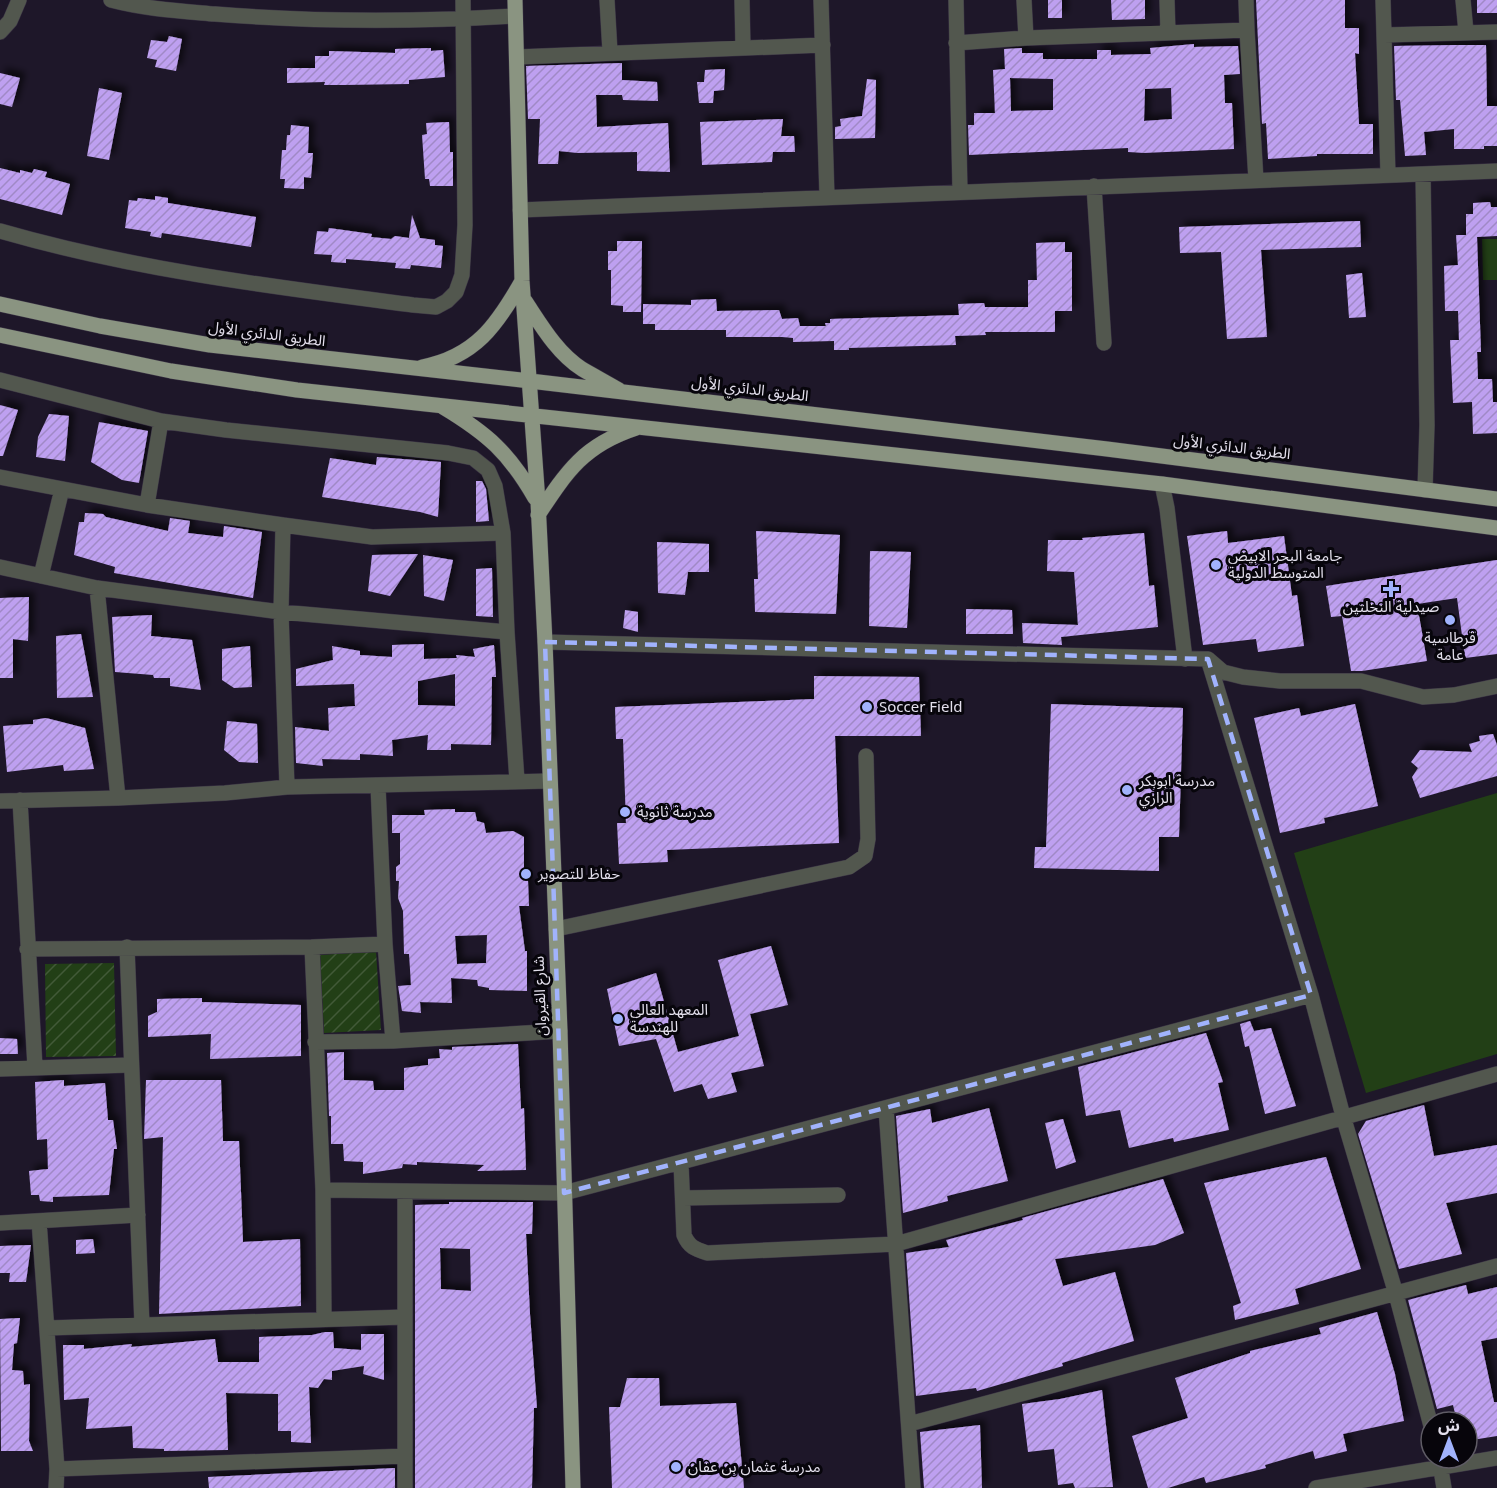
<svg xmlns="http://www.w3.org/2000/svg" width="1497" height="1488" font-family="Georgia,'Noto Sans Arabic',serif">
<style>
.grass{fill:#223f16}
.garden{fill:url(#garden-furrows)}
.building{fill:url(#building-hatch);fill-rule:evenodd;filter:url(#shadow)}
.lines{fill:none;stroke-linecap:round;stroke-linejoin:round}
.minor-casing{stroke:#3a3344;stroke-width:16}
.major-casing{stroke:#3a3344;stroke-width:16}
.minor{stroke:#52574e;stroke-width:15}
.major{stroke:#8a9481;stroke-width:15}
.marked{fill:none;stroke:#a1b3fd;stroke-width:4.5;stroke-dasharray:12 8;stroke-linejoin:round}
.poi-dot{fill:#a1b3fd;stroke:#07050b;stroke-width:2}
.labels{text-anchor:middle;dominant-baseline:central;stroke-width:6;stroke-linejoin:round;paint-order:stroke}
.street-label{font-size:15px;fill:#e3dfec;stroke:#07050b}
.poi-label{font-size:15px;fill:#e3dfec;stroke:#07050b;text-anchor:start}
</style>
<defs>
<pattern id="garden-furrows" width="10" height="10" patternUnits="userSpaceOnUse" patternTransform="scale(1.5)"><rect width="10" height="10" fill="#223f16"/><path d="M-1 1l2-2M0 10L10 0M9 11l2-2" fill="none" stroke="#425a38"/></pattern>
<pattern id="building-hatch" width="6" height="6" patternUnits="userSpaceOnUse" patternTransform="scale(1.5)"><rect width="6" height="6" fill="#bea0f0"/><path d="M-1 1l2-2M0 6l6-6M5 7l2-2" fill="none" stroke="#a089c6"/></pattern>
<filter id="shadow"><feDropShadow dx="5.5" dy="-5.5" stdDeviation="3" flood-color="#0009"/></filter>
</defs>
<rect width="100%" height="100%" fill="#1e1729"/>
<path class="grass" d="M1482,239H1497V280H1483Z
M1497,793V1054L1366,1093L1294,853Z"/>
<path class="garden" d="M376,951L381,1030L324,1033L320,955Z
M114,963L116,1056L46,1057L45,964Z"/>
<path class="building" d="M1048,0H1062V18H1048Z
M1111,0H1145V19L1112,20Z
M1256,0H1345V28H1359V54L1355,53L1359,124H1373V154H1317V156L1268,159L1266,123L1262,124Z
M1477,0H1497V13H1477Z
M169,36L182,39L176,71L155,67L157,60L147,58L151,40L167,42Z
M1194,44V47L1238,46L1240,74L1224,75L1225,103H1232L1234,149L1144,153L1128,152V148L969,155L968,125H974V113H995L993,70L1005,69L1004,49L1022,48V53H1043V59H1097V50H1111V55L1151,54L1150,48ZM1010,78L1053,79V110L1011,111ZM1171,88L1172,119L1144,121L1145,89Z
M1455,45H1486L1487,106H1497V146H1484V149H1454V129L1424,132L1426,155L1405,156L1400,100H1396L1394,46Z
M431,48V51L443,50L445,77L409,80V84L344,85H324L325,82L287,83V68H315V56H329V51L395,53V49Z
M622,63V80L657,82L658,101L623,100L622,95H596L597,127L668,123L670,172L637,171V152L577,153L559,151L558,164H538L540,119H528L526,66Z
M725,69L724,90L714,91L713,103H699L697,82H704L705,70Z
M0,73L20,78L12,107L0,104Z
M867,79L876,80L875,138L835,139V127L841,126L840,119L862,116Z
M99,88L122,93L109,160L87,156Z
M783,119L781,136H794L795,152H773L772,162L702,165L700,122Z
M449,122L450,152H453V186H430L429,179H425L422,135L427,134L426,123Z
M291,125L309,127L308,153H313L311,178L304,177V189L284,188L285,179H280L282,150H286L287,135H290Z
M0,168L20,173V170L32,173L34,169L47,172L45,177L70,184L62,215L0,199Z
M155,196L168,198V203L256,217L251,247L162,233L161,238L150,236L151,232L125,228L129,200L137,201L138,198L155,200Z
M1490,202L1491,207H1497V236L1477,237L1481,352H1477L1478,379H1492L1493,402H1497V433L1473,434L1472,402L1453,403L1450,340H1459L1458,311H1445L1444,266L1458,265L1456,235H1466V214H1473V203Z
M412,215L420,238L435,240V245L443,246L441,268L411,265L410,269L395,268L396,263L346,259V263L331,262L332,255L314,254L317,231L328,232L329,228L372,234L371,237L391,239L395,236L409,238Z
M1360,221L1361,247L1261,250L1267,337L1227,339L1221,252L1180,253L1179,227Z
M617,241H642L641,312H623V306L611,305V270H608V251H617Z
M1065,242V252H1072V311H1055V332H985L986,335L955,336L956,345L849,348V350H834V341L793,342V338L782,337H726V330H655V324H643V304L691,305V300L716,299L717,311L779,310L782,319L798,318L800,326H826L825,323H830V319L959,315L958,304L984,303L985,307H1028V280H1037L1036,243Z
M1362,273L1366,317L1349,318L1346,275Z
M0,405L18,410L3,456H0Z
M49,414L69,416L65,461L36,457L38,437Z
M99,422L148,431L139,483L122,480L91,462Z
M377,457L441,462L438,517L420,512L322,497L330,458L376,465Z
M476,481H482L486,489L489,521L476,522Z
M85,513L103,514L106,517L168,531L170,518L190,521L188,533L223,537L224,526L262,532L253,598L114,573L115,567L74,555L79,522H84Z
M756,531L840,535L836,614L755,612L754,579H758Z
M1227,531L1228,543L1284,536L1292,596L1297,595L1304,646L1258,652L1256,639L1203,645L1187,536Z
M1144,533L1149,586L1154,585L1158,627L1061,637L1062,645L1023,643L1022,623L1078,625L1074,572L1047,571L1048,540H1083L1082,538Z
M657,542L709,544V572H688L685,595L658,593Z
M870,551L911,552L907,628L869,626Z
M418,554L390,596L368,591L372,555Z
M423,555L453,560L444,601L424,596Z
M1497,560V654L1465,658L1457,598L1417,604L1427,661L1362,671H1351L1342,616L1331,617L1326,586Z
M492,568L493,617L476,616V569Z
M29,597L28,641L13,639V678H0V598Z
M966,609L1012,610L1013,634H966Z
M625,610L638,612V632L623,628Z
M152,615L151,636L192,640L201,690L170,686V678H154L153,675L115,672L112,617Z
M81,634L93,697L57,698L56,636Z
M424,644V659L457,658L456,655L475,657L473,649L494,645L496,677H492L491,745L451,744V750H427L428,735L392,740L393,756L360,754V760L322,759L323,766L296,763L295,727L329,731L328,708L355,706L354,684L296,686V669L333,660L332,646L360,651V655L392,657V645ZM455,674V706L418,705V681Z
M250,646L252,687L234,688L222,680V649Z
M814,676L919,677L921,736H835L839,843L667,850L668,862L619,864L617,823H626L623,739H616L615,707L814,699Z
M1051,704L1183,708L1179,837H1159V871L1034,868L1035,847H1046Z
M1355,704L1378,806L1324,818L1325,823L1280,833L1254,718L1299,708L1301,716Z
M46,718L85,728L94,769L64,771L63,765L7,772L3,726L33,724V720Z
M227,721L257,724L258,763L239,762L224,750Z
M1493,734L1497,745V776L1420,798L1412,777L1418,768L1411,762L1420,750L1472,752L1469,744L1480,741L1479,736Z
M455,809V812H475L477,821L484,823L486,833L513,831L524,837V879L528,881L529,906H519L525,951H527V991L489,990V988L478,986L477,980L451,978L452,1003L420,1002L421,1013L402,1011L398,986L411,985L409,954H404L403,911L398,898L399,881H396V867L400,864V833H392V815H425L424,810ZM487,935L486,963L457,964L455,936Z
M771,946L788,1005L750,1014L764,1066L731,1073L737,1092L708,1099L702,1084L674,1092L656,1039L619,1046L607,989L656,973L678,1052L739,1036L718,960Z
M202,998V1002L301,1005V1056L210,1059L211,1034L148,1037V1016L157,1012V999Z
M1250,1021L1254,1031L1271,1028L1296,1106L1265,1114L1249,1046L1245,1047L1240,1024Z
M1206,1033L1223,1082L1218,1083L1229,1130L1174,1142L1173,1138L1129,1148L1120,1110L1086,1116L1078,1067Z
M0,1038L17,1039L18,1054H0Z
M518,1044L521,1109L524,1108L526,1170L477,1171L484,1165L417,1162V1165L403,1164L402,1168L363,1174V1162L344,1161L343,1144H331V1116H329L327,1053L344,1052V1080L373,1081L374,1090H404V1068L428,1065V1059L440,1058L439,1049L452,1050V1047Z
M64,1080V1086L105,1083L108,1120H113L117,1149H114L109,1195L53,1197V1202L40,1201L39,1195H31L29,1171L48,1169L47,1139L37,1140L35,1082Z
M146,1080H221L223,1141H239L243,1242L300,1239L301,1306L159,1314L163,1137L144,1139Z
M1424,1105L1434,1156L1497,1145V1193L1446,1203L1462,1254L1399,1269L1358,1134L1366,1121Z
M989,1108L1008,1181L947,1196L948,1201L903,1213L896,1116L930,1109L932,1123Z
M1063,1119L1076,1162L1056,1169L1045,1123Z
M1326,1157L1361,1269L1295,1289L1299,1304L1235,1320L1233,1306L1241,1303L1204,1183Z
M1163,1179L1184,1233L1155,1245L1055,1259L1063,1286L1115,1272L1134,1341L1062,1363L1063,1366L977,1391L976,1388L916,1396L906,1253L949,1247L946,1240L1023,1220L1022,1218Z
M449,1202H533L532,1234H526L530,1314L537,1408H534L532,1488H415V1205L449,1204ZM440,1248L470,1249L471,1291L441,1289Z
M93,1239L95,1253L76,1254V1240Z
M31,1245L26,1282H9L10,1273H0V1246Z
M1466,1285L1468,1294L1497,1287V1338L1481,1341L1494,1402H1497V1436L1472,1440L1473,1434H1467V1422H1457L1453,1405L1437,1409L1408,1300Z
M1377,1312L1395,1374L1404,1421L1343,1434L1347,1451L1315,1459L1313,1451L1265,1465L1266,1468L1206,1483L1204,1477L1168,1488H1148L1132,1436L1188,1418L1175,1378L1250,1353V1351L1321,1334L1319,1328Z
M20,1318L17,1343L14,1344L12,1370L23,1371L24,1385L30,1384L29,1441L33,1451H1L0,1319Z
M325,1332H333L334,1348L361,1350V1334H384V1380L363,1374L364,1366L332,1371V1380L324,1379L318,1388L309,1387L311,1443L291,1442V1431H278V1394L226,1393L228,1450L164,1451V1449L133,1448L132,1426L86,1429L89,1398L64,1400L63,1345H84V1349L132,1344L131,1347L215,1339L218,1362H259V1337L312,1335Z
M627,1378H659L660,1406L736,1403L744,1488H612L609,1407H620Z
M1102,1390L1113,1487L1075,1488L1073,1483L1058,1485L1054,1449L1028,1452L1022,1404L1060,1399Z
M980,1425L982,1488H924L920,1432Z
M395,1468V1488H209L208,1477Z"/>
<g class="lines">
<defs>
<path id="minor" d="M111,0C145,9 180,11 215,14C314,22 416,22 515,16
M607,0L610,52
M742,0L743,48
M821,0L827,197
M956,0L960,192
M1024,0L1026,38
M1167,0L1168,33
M1383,0L1388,175
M1463,0L1466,32
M1247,30L1256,180
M0,32L10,21L19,0
M1384,35L1497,32
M956,43L1026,38L1247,30L1246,0
M517,57L823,45
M1423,174L1427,425L1425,490
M1094,186L1104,343
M520,210L1497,171
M0,231C135,270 274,287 413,305L436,307L447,301L456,292L462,275L465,225L463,0
M0,380L161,421L226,430L448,453L473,458L488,470L495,486L503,533L507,632L517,781
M0,477L147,505L283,525
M1162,484L1167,508L1185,659
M147,505L161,421
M0,567L97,588L281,612L507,632
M41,576L62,489
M97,588L118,798
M545,642L1208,659L1223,672L1243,677L1280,681H1361L1423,697L1454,695L1497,686
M1208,659L1311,995L1343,1116L1396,1294L1431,1426
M378,786L385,944L393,1041
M287,787L281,612L283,525L372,537L503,533
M20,800L35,1067
M0,801L118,798L225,793L287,787L549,781
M556,929L849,867L865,856L868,839L866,756
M127,947L142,1325
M312,947L323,1190L324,1318
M27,949L312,947L385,944
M315,1042L393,1041L560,1031
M0,1069L131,1065
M886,1108L913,1488
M681,1163L684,1235C689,1247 695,1249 707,1253L896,1244L1497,1074
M323,1190L564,1193L1311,995
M683,1198L838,1195
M39,1221L57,1469L56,1488
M0,1223L138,1215
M47,1328L405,1317
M909,1424L1497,1266
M1439,1458L1444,1488
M57,1469L405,1456
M405,1488V1191
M1316,1488L1497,1458"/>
<path id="major" d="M515,0L522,281L538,502L545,642L560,1031L573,1488
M525,301C541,325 557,353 582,369C594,376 607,383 619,390
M0,304L100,326L210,345L530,381L1107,449L1497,499
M0,335L171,371L297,390L1162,484L1497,528
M422,367C475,357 497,325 522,281
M443,407C488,434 509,453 535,498
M538,515C567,471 584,445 636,428"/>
</defs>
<use href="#minor" class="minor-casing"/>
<use href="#major" class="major-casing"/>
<use href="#minor" class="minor"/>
<use href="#major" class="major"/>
</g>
<path class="marked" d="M545,642L1208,659L1311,995L564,1193Z"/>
<g class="poi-dot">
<circle cx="1216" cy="565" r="6"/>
<path d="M1388 580h6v6h6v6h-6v6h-6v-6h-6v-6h6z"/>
<circle cx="1450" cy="620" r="6"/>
<circle cx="867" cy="707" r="6"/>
<circle cx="1127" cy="790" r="6"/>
<circle cx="625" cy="812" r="6"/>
<circle cx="526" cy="874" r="6"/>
<circle cx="618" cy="1019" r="6"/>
<circle cx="676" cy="1467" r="6"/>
</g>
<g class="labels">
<g class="street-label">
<text transform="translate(267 334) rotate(7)">الطريق الدائري الأول</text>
<text transform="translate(750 389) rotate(7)">الطريق الدائري الأول</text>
<text transform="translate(1232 447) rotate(7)">الطريق الدائري الأول</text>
<text transform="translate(540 996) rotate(-92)">شارع القيروان</text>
</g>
<g class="poi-label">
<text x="1228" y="556">جامعة البحر الابيض<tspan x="1228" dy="17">المتوسط الدولية</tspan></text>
<text x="1391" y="607" text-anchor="middle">صيدلية النخلتين</text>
<text x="1450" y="638" text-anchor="middle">قرطاسية<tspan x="1450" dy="17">عامة</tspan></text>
<text x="879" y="707">Soccer Field</text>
<text x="1139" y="781">مدرسة ابوبكر<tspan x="1139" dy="17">الرازي</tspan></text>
<text x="637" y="812">مدرسة ثانوية</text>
<text x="538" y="874">حفاظ للتصوير</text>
<text x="630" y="1010">المعهد العالي<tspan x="630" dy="17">للهندسة</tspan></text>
<text x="688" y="1467">مدرسة عثمان بن عفان</text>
</g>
</g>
<g transform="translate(1449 1440)"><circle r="28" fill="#07050b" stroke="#5f5c65" stroke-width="1.5"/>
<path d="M0-4.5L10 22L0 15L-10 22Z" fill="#a1b3fd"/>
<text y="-9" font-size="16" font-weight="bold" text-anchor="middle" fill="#e3dfec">ش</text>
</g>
</svg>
